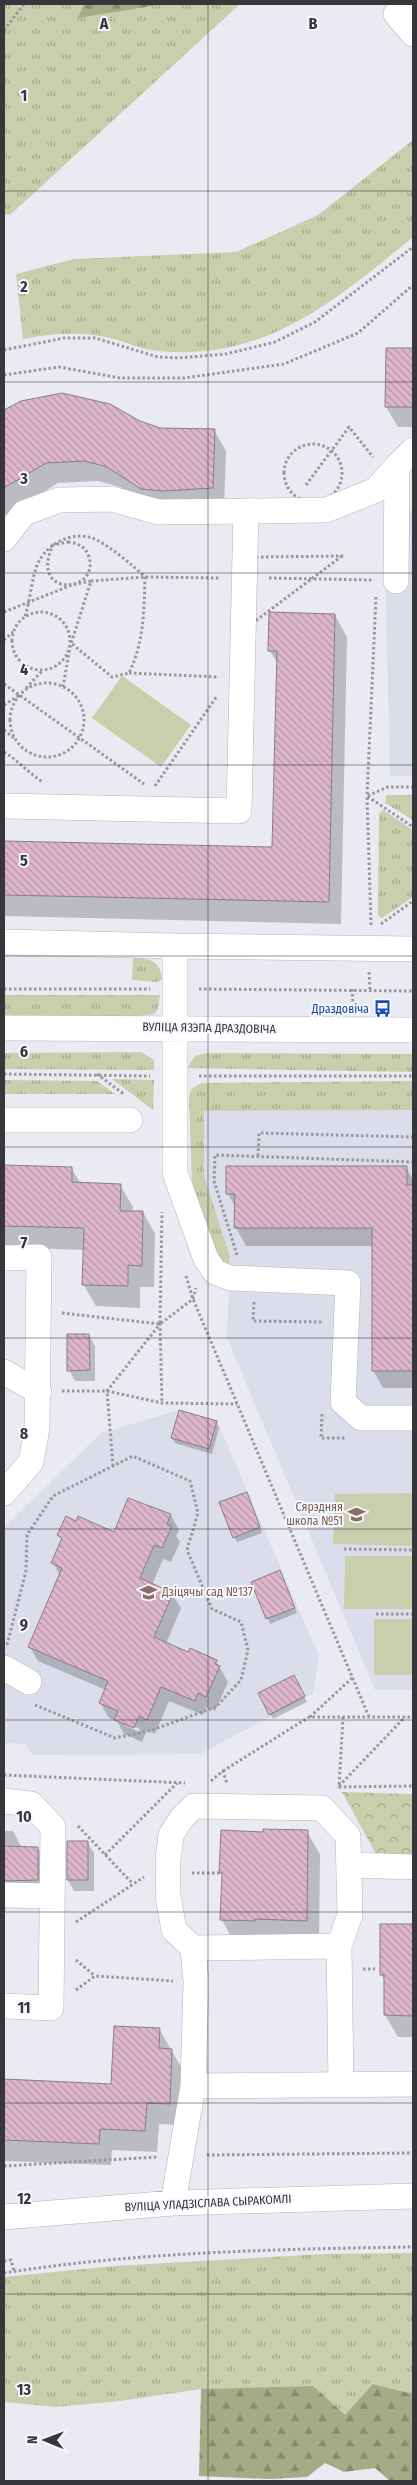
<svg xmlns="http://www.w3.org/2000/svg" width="417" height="2485" font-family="'Fira Sans Condensed',sans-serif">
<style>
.built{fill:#dcddeb}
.grass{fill:url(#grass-tufts)}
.forest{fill:url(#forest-firs)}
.park{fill:url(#park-crowns)}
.pitch{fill:#c9ceac}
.shadow{fill:#0003;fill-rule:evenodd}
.building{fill:url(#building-back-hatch);stroke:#877f83}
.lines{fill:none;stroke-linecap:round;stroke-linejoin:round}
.minor-casing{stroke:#b3b4bc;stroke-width:26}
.path{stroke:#97979d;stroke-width:3;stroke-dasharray:2.5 2.5;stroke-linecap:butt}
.minor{stroke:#fff;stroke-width:25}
.grid{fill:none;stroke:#37373b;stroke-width:1;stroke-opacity:0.55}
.labels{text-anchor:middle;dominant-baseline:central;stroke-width:4;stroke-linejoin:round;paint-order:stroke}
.transit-label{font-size:12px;fill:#164399;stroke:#f7f8fe;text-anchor:end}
.street-label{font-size:12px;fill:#37373b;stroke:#f7f8fe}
.education-label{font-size:12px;fill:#785e54;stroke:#f7f8fe;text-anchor:end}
.grid-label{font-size:16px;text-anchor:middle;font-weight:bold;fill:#37373b;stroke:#f7f8fe;stroke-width:4;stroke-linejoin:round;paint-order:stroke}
</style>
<defs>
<pattern id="grass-tufts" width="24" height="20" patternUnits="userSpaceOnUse" patternTransform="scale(1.25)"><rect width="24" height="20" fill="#c9ceac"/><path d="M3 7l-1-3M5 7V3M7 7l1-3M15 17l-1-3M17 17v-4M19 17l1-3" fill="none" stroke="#a4a88d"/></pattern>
<pattern id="forest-firs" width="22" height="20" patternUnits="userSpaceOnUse" patternTransform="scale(1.25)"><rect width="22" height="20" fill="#a6ab85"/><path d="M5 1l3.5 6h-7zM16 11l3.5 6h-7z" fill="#888c6e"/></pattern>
<pattern id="park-crowns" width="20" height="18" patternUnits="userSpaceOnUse" patternTransform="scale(1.25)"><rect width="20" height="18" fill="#c9ceac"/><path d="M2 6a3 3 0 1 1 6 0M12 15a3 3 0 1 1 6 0" fill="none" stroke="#a4a88d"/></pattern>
<pattern id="building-back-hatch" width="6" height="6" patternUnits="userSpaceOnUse" patternTransform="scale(1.25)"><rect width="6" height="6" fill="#deb6cb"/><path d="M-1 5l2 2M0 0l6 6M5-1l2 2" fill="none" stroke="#b595a6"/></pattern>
</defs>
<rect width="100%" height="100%" fill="#eaeaf3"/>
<path class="built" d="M413,510V776H390L384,511Z
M413,1110V1690H375L227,1338L230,1257L204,1176V1111Z
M179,1410L217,1421L319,1656L313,1694L200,1754L33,1755L25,1744L4,1743V1528L101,1433Z"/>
<path class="grass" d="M4,4H240L10,215L4,214Z
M413,140V237C336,300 265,362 158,351C143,350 128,343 114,339C84,331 53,333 23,339L16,274L74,259L236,252L318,215Z
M386,795H413V820L385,803Z
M383,810L413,830V897L382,918L378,915L379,814Z
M133,957C150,959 160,960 162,979L157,982L132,980Z
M4,995H160L158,1009L154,1014L130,1017L4,1015Z
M141,1052L154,1060V1070L4,1069V1053Z
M206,1053L413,1054V1072L187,1068L195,1056Z
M113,1079L154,1080L153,1110L112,1079Z
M4,1080L97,1081L115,1094H4Z
M413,1081V1110L204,1111V1176L230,1257L229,1264L217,1261L192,1185L189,1097L191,1089L202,1083Z
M413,2253V2394L373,2384L345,2416L313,2386L201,2389L120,2401L56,2407L4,2402V2277L114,2266L324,2254Z"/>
<path class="forest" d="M84,4H164L78,18Z
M373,2384L413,2394V2481H390L375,2468L344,2472L325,2463L307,2477L270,2479L199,2476L201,2389L313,2386L345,2415Z"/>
<path class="park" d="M342,1792L413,1794V1857L377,1856Z"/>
<path class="pitch" d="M122,676L191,725L161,767L92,718Z
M413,1493V1546L333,1544L335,1494Z
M345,1556H413V1609H344Z
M374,1619H413V1675H374Z"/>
<path class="shadow" d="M387,349L413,350V427H398L386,407Z
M21,402L140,422L159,429L214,430L226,451L224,508L154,509L120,487L98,481L58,483L4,516V412Z
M335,615L347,637L341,924L4,916V842L273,848L278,664L269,650Z
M4,1166L71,1168L81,1184L120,1185L133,1207L132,1212H143L155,1234L154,1287H140V1308L96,1306L83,1284L84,1250L4,1247Z
M406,1167L413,1180V1388H383L373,1370L374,1246H246L236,1228V1208L228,1194Z
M89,1335L95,1346V1381H75L69,1370Z
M216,1422L219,1428L212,1454L175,1443L172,1438Z
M249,1498L262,1533L237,1542L234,1537Z
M171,1515L179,1530L176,1536L180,1542L171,1562L163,1559L152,1585L172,1594L181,1608L166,1644L189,1654L216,1661L228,1682L215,1711L206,1707L203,1715L169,1701L155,1734L147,1730L142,1742L124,1734L117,1721L109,1718L100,1703L106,1690L38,1661L29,1646L60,1575L53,1563L62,1541L59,1535L115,1534ZM124,1722L140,1729L139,1732L124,1725Z
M283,1577L297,1613L270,1624L253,1582Z
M293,1676L307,1702L273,1719L260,1694Z
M4,1831H13L22,1848H38L50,1870V1902L9,1904L4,1912Z
M222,1832H307L320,1854L319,1943L234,1942L222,1920Z
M88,1843L94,1853V1891H74L68,1880Z
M381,1925H413V2037H398L385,2015V1982L381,1974Z
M159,2029L184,2072L182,2125L159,2124L157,2152L112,2150L111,2165L4,2161V2080L113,2085Z"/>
<path class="building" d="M386,348H413V407H385Z
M62,393L110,404L140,421L160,428L215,429L213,488L163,491L141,489L107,467L85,461L46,463L4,488V410L21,401Z
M269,612L335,614L329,902L4,895V841L272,847L277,651H268Z
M4,1165L72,1167V1182L121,1184L120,1211H143L142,1266L128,1265V1286L82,1285L84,1228L4,1226Z
M226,1166H407V1185H413V1371H372V1228H234L235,1194H226Z
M67,1334H89L90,1370L67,1371Z
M179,1410L217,1421L209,1449L171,1438Z
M247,1492L260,1527L233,1538L219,1502Z
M128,1498L171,1514L167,1524L172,1526L162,1548L154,1545L140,1578L173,1593L154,1637L188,1652L190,1648L217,1660L215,1664L220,1666L206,1697L198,1693L195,1701L161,1687L147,1720L139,1716L134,1728L114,1720L118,1711L99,1703L108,1681L28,1647L62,1568L51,1563L62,1538L57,1535L66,1516L76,1521L78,1516L114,1532Z
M280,1570L295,1608L266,1619L251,1582Z
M294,1675L305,1696L269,1715L258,1693Z
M263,1829L308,1830L307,1921L255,1919V1921L220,1920L222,1873H219L221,1830L263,1832Z
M67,1841H88V1880H67Z
M4,1846L38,1847V1880L4,1881Z
M380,1924H413V2016L384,2015V1975H380Z
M114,2026L160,2028L159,2048L172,2049L170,2104L147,2103L145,2131L100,2129L99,2144L4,2140V2079L111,2084Z"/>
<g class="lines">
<defs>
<path id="minor" d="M413,4L406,5L396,14L413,34
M246,511L326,510L376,490L397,466
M4,539L24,513L59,500L112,499L158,512L246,511L239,811L4,806
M396,581L397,466L413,450
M4,942L175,946
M413,949L175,946V1173L206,1259L215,1272L230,1278L348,1283L343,1402L361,1418H413
M4,1028L413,1030
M4,1120H130
M4,1258L39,1257L37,1428L31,1462L4,1493
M4,1372L39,1392
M4,1668L29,1682
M4,1801L31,1804L53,1827L51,2008L4,2006
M349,1865L413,1867
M4,1895L51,1896
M339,1946L341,2084
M193,2086L413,2084
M173,2203L193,2086L196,1982L193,1948L174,1930L168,1896V1860L171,1835L181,1819L194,1806L322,1808L348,1836L350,1915L339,1946L193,1948
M4,2217L173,2203L413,2196"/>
</defs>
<use href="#minor" class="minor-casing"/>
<path class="path" d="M4,30L24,4
M4,350L64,338H95L158,357L178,358L226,354L275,342L315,322L413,247
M4,375L59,367L120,378H184L284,364L358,333L413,285
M284 473a29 29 0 1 1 58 0a29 29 0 1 1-58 0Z
M306,485L349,427L373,457
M68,542C78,543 86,547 89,557C100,594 28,598 53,545Z
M342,556L254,622L256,557Z
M269,578L370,580L372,582
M91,581L145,577L220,578
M376,597L367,796L413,827
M4,612L72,585L91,581L70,647L63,687
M12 641a29 29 0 1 1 58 0a29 29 0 1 1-58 0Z
M25,616C30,602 32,575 38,563C47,544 71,531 92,538C105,542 135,567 145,577C144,611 144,642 129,673L112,677L71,643
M4,640L13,632
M129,673L219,677
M10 720a37 37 0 1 1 74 0a37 37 0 1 1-74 0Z
M4,684L144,784
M26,688L43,670
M4,705L18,696
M4,730L15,739
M4,752C18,760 28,773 43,782
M155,786L217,696
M381,924L413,901
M371,925L367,796L388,787H413
M369,972L370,989
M4,989H150
M199,989L413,991
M352,989L353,1006
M4,1074L150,1076
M97,1074L125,1095
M199,1076H413
M258,1156L259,1133L413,1137
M237,1255L214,1181L215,1155L413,1162
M186,1276L193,1299L369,1717
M254,1302L253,1321L324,1322
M62,1313L160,1324L193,1299L196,1288
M160,1323L162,1212
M62,1391H107L162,1403L237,1404
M322,1414L321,1438H345
M113,1466L107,1391L160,1324L162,1403
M344,1549L413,1550
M376,1614H413
M7,1645L26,1571L27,1535L53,1496L133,1456L190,1481L198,1513L187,1550L212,1609L241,1622L248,1650L241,1680L216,1707L149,1731L115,1738L35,1705
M310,1717L352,1678
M343,1717L339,1787L413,1786
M223,1771L309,1717H413
M4,1775L185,1783
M211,1781L223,1771L227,1784
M339,1786L405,1717
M78,1826L133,1884
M105,1855L177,1783
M192,1873H219
M76,1922L144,1877
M76,1960L95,1976
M363,1969H375
M76,1990L95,1976L173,1981
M207,2155L413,2153
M4,2166L158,2157
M4,2261L11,2260L14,2271
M4,2273C136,2252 279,2249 413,2247"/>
<use href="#minor" class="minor"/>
</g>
<path class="grid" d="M208,4V2481M4,191H413M4,382H413M4,573H413M4,765H413M4,956H413M4,1147H413M4,1338H413M4,1529H413M4,1720H413M4,1912H413M4,2103H413M4,2294H413"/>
<defs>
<symbol id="bus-bare" viewBox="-9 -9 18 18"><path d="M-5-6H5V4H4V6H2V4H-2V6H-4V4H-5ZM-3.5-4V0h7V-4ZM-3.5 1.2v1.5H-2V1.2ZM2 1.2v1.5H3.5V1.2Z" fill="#1a4fb4" stroke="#f7f8fe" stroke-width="2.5" paint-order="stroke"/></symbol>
<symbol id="school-bare" viewBox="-9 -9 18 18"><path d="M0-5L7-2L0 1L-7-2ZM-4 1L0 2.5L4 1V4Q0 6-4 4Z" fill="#8d6e63" stroke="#f7f8fe" stroke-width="2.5" paint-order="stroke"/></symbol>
</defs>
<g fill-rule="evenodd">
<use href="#bus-bare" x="370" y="996" width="25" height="25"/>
<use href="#school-bare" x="344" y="1502" width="25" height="25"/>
<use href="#school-bare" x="136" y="1580" width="25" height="25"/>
</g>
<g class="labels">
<g class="transit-label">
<text x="369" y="1009">Драздовіча</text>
</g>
<g class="street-label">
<text transform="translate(209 1028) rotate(1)">ВУЛІЦА ЯЗЭПА ДРАЗДОВІЧА</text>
<text transform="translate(208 2203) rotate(-3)">ВУЛІЦА УЛАДЗІСЛАВА СЫРАКОМЛІ</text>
</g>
<g class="education-label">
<text x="343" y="1507">Сярэдняя<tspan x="343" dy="14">школа №51</tspan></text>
<text x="162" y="1592" text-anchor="start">Дзіцячы сад №137</text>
</g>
</g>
<g class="grid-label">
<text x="104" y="29">A</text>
<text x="313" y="29">B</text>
<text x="24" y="101">1</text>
<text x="24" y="292">2</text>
<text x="24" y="484">3</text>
<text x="24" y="675">4</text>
<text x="24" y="866">5</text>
<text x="24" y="1057">6</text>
<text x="24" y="1248">7</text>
<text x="24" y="1439">8</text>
<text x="24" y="1630">9</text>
<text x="24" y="1822">10</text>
<text x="24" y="2013">11</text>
<text x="24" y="2204">12</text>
<text x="24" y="2395">13</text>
</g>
<rect width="417" height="2485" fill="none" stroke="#37373b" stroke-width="10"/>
<g transform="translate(45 2440) rotate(271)" stroke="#f7f8fe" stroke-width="4" paint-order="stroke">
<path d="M0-4L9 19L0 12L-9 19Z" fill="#37373b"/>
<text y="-8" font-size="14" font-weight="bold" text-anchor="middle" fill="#37373b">N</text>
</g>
</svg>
